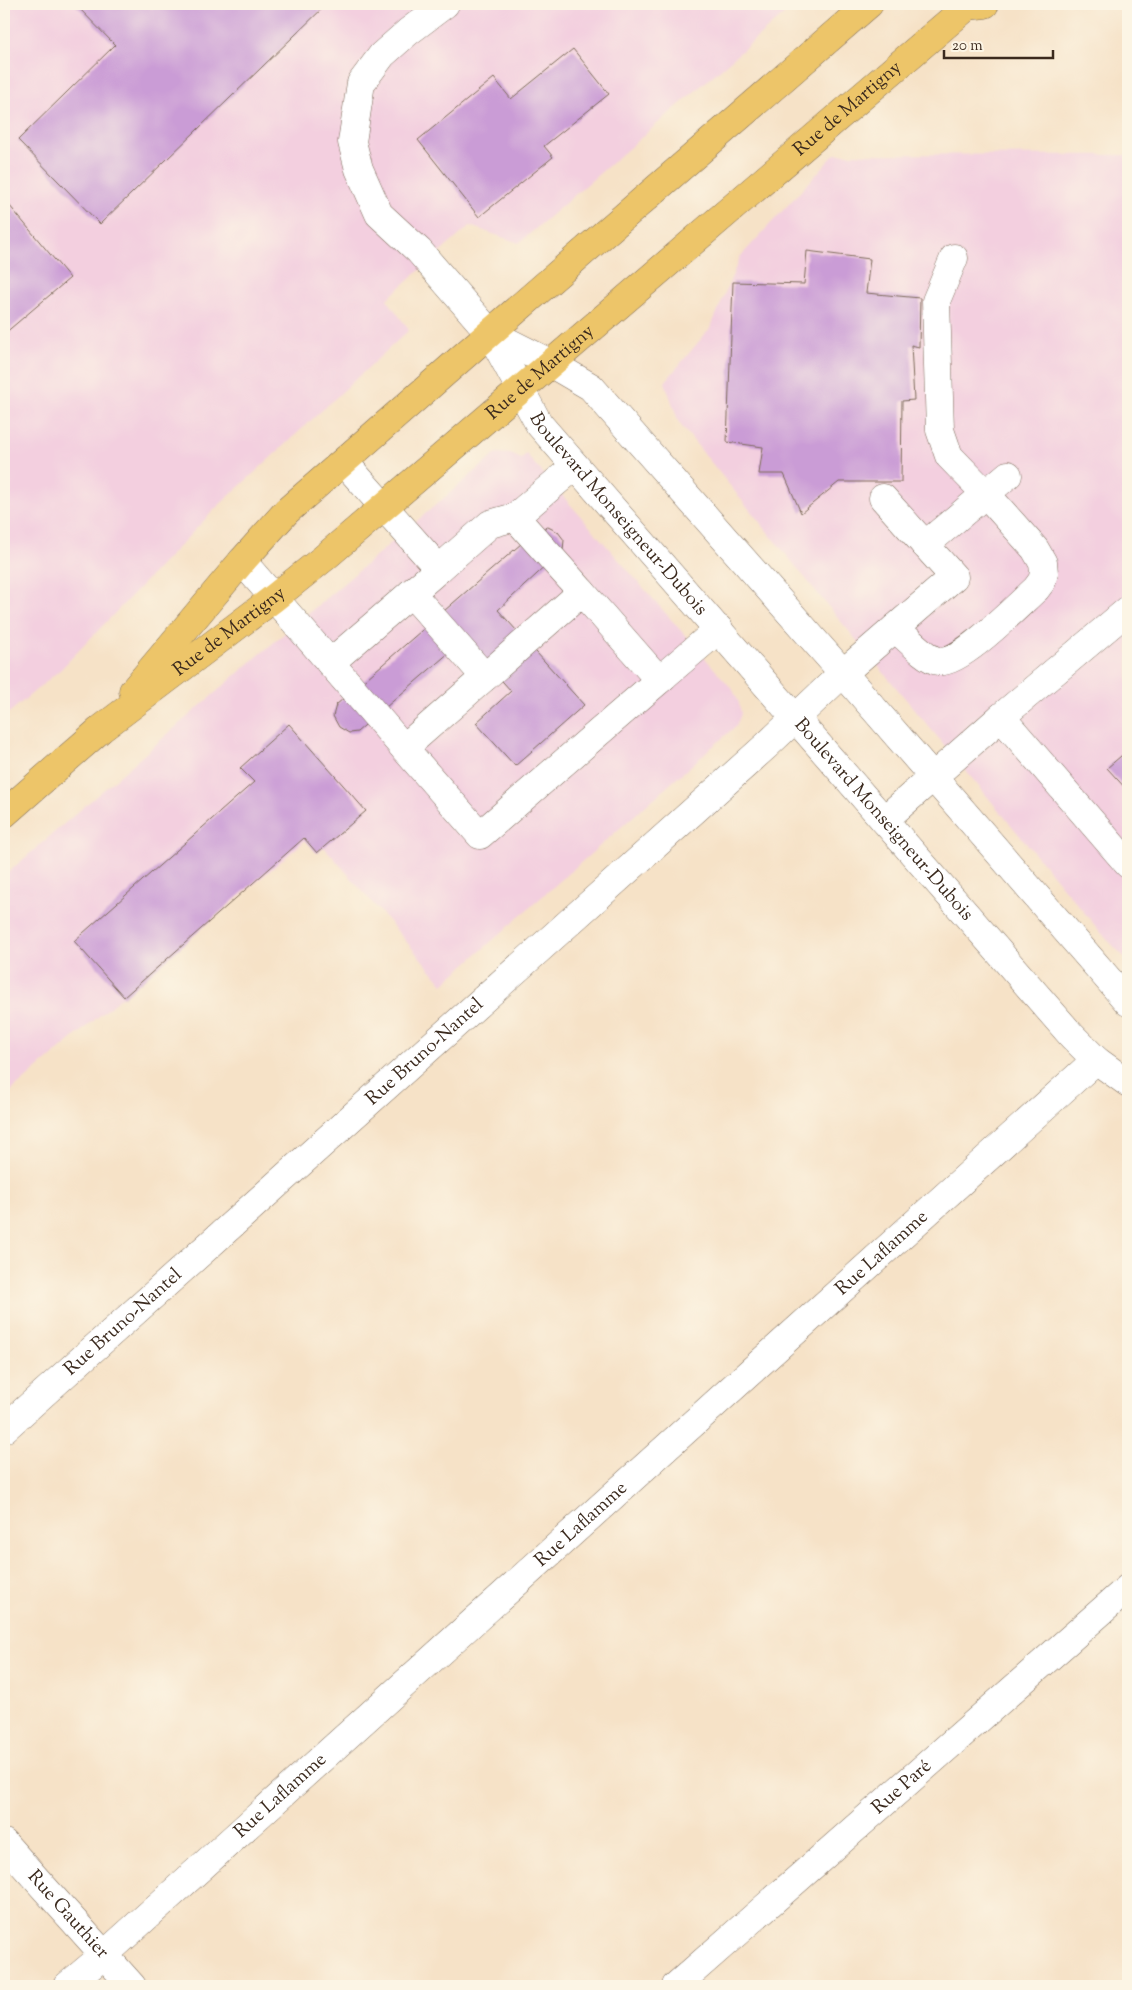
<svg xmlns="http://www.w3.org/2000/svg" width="1132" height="1990" font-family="'Sorts Mill Goudy',serif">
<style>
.built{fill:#f3cfdf}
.building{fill:#ca9cd6}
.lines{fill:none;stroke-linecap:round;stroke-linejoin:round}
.minor-casing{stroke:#7c6a59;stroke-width:29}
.major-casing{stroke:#7c6a59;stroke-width:29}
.highway-casing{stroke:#7c6a59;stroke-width:29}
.minor{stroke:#fff;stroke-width:28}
.major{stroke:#edc569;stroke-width:28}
.highway{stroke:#edc569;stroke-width:28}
.labels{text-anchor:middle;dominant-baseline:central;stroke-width:4;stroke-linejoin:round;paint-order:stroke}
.street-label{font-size:19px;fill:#3b2a1e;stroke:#fcf5e5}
</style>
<rect width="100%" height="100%" fill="#fcf5e5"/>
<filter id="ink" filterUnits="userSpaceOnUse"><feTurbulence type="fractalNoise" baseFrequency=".02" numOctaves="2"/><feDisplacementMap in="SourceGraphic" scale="10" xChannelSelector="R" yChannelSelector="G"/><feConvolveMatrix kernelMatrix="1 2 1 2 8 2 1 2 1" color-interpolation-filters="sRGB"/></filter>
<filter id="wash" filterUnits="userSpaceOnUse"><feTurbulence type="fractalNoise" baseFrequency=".0096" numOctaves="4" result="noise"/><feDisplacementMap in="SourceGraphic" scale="20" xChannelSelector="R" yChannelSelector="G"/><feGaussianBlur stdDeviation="1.12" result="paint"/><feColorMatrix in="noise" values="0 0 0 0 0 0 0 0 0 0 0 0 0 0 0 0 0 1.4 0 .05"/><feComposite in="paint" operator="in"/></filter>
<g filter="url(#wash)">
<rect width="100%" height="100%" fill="#f6e2c7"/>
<path class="built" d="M4,4H796L519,243L470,226L387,299L409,330L214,510L61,669L4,717Z
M835,154L1128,155V961L1103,935L828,606L679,423L665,382L711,327L740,257Z
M497,453L511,454L521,459L526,454L733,690L739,703L741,714L736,726L443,984L313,834L4,1097V876L252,661Z"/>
<g id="blocks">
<path class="building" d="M75,4H146L151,9L157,4H327L100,224L18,140L115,45Z
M573,49L609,94L544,146L553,157L479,217L418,140L494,78L511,99Z
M4,199L70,278L4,334Z
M807,251L870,259L866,293L920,298L919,347L911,345L914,400L902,401L901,482H839L801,513L784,474H759L763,447L727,442L733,282L804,284Z
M548,527L558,532L564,540L563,550L498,610L584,705L515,766L476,723L511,691L465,639L357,732L349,733L339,727L333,716L336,705L537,530Z
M289,724L366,811L317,853L304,838L124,997L74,941L254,782L240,768Z
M1128,750V791L1107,768Z"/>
</g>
</g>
<g filter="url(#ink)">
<use href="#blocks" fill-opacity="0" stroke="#7c6a59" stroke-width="1"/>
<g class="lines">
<defs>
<g id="minor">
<path id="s1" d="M445,4L408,32L382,55L361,83L352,142L359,169L379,214L419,251L490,333L539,424L1072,1036L1096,1060L1128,1083"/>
<path d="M490,333L550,363L591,387L843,673L1128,1002"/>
<path d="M575,466L515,517L582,592"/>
<path d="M925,545L1008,475"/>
<path d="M242,561L404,748L582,592L659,680L719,629"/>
<path d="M439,569L490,524L515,517"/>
<path d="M411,593L485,677"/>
<path d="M895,628C905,636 926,659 938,661C959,666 1019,604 1036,589L1042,581L1044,573L1043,563L1035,549L986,494L949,456L940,430L936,301L954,258"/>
<path d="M330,663L439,569L344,462"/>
<path d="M1001,717L1128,610"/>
<path d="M404,748L480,835L664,676"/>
<path d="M884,820L1001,717L1128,864"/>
<path id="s2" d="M4,1429L766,746L843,673L954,577L883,498"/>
<path id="s3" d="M4,1843L132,1986"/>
<path id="s4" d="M67,1986L104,1955L1096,1060"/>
<path id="s5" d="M676,1986L1128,1588"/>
</g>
<g id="major">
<path d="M133,691L242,561L287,511L490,333L869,4"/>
<path id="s6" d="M4,814L101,729L274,598L324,558L970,4"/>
</g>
<path id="highway" d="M967,6L985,4"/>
</defs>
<use href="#minor" class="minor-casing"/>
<use href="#major" class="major-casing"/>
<use href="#highway" class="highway-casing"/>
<use href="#minor" class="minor"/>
<use href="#major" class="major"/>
<use href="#highway" class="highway"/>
</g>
</g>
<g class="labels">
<g class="street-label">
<text stroke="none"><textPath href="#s6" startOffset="1100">Rue de Martigny</textPath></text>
<text stroke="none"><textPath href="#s6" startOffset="695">Rue de Martigny</textPath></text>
<text stroke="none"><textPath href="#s1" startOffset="639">Boulevard Monseigneur-Dubois</textPath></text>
<text stroke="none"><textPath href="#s6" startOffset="290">Rue de Martigny</textPath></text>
<text stroke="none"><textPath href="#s1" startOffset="1044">Boulevard Monseigneur-Dubois</textPath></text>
<text stroke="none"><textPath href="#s2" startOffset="565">Rue Bruno-Nantel</textPath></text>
<text stroke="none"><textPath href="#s4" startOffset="1096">Rue Laflamme</textPath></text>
<text stroke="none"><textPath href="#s2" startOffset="160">Rue Bruno-Nantel</textPath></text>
<text stroke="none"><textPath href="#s4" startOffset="691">Rue Laflamme</textPath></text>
<text stroke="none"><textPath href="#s5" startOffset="301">Rue Paré</textPath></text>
<text stroke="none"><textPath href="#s4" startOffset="286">Rue Laflamme</textPath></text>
<text stroke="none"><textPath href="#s3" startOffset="96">Rue Gauthier</textPath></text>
</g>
</g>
<rect width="1132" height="1990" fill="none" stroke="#fcf5e5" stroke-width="20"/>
<path d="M944 50v8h109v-8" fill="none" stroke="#3b2a1e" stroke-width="2.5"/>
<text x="952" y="50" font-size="15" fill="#3b2a1e" stroke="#fcf5e5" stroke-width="4" paint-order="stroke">20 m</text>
</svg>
